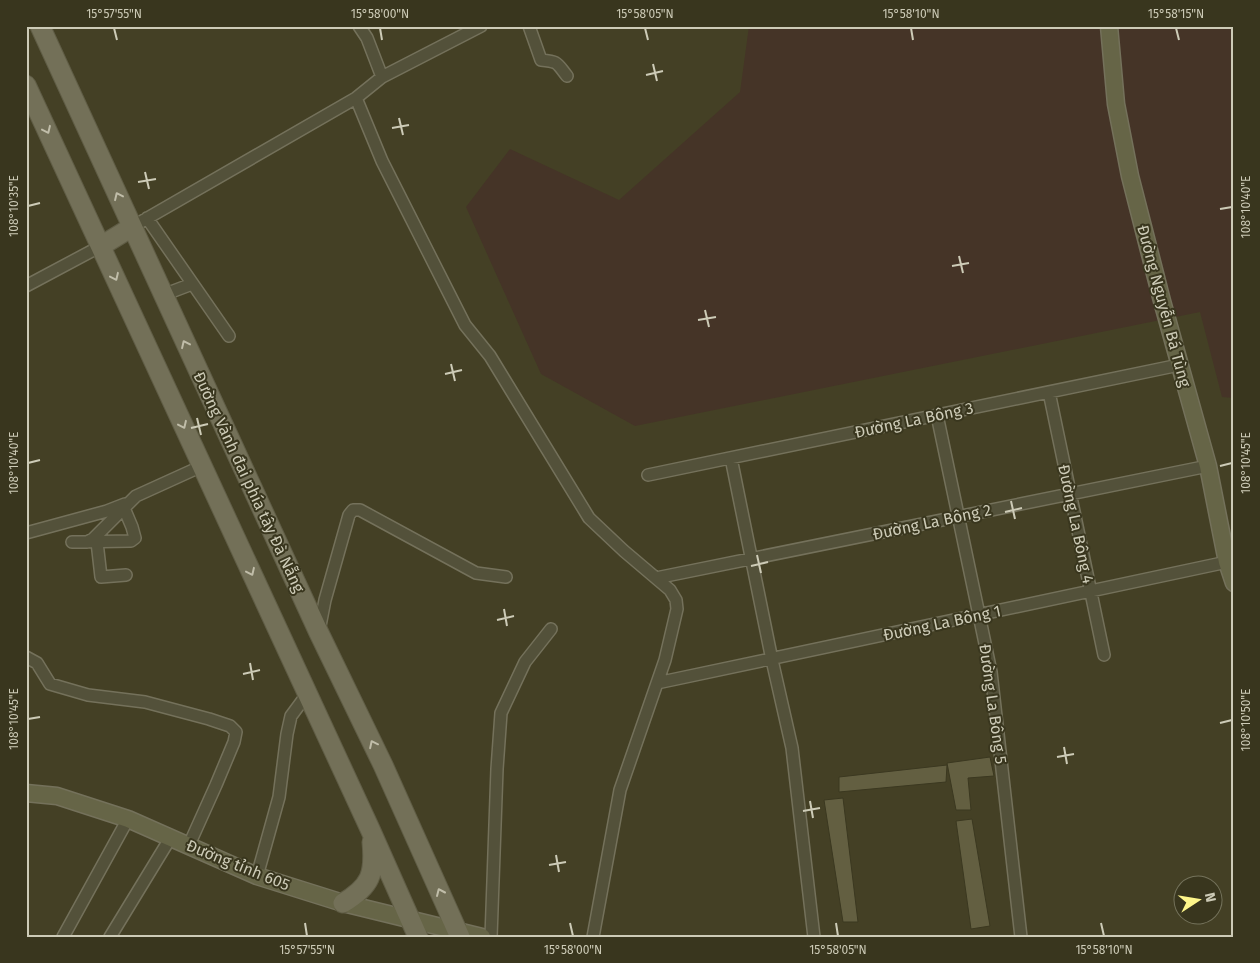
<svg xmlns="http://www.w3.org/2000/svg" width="1260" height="963" font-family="'Fira Sans',sans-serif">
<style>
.green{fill:#453427}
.building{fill:#635f41;stroke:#3b3820}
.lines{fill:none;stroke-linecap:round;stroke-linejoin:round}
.street-casing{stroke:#74715b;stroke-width:14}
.secondary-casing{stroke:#74715b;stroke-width:19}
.primary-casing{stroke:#605d46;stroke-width:21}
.street{stroke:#53513a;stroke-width:11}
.secondary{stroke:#666547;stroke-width:16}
.primary{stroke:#737058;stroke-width:19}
.oneway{stroke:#c0bda9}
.ticks{fill:none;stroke:#cdcbb7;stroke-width:2}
.labels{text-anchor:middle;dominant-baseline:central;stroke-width:4;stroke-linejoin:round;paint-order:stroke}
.street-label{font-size:16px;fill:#cdcbb7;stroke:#39361e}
.neatline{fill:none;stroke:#cdcbb7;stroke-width:2}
.ticks-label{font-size:12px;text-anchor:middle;fill:#cdcbb7}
</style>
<rect width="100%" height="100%" fill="#444025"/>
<path class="green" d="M749,26H1234V398L1222,397L1200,312L635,426L541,374L466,207L510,149L619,200L740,92Z"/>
<path class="building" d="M990,757L994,776L968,778L971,810H956L947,763Z
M947,765L946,782L839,792V777Z
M843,798L858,922H843L824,800Z
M972,819L990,926L971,929L956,821Z"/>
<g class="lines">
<defs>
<path id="street" d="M359,26L367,38L382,77
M529,26L541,60C559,62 556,62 567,76
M356,98L382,161L465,325L490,356L589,518L624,551L670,590L676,600L677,609L665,660L620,790L593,937
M147,218L229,336
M132,227L356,98L382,77L481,26
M26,286L101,246
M163,295L192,284
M1049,392L1104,655
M937,415L991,672L1021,937
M731,458L772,660L792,748L814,937
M648,475L1179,365
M26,533L107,511L125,504
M72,542L131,541L135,538L132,527L124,508
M87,542L93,539L136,496L202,466
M97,542L101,577L126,575
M656,578L1208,466
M319,631L325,600L349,515L353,510H360L476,573L506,577
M26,657L37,663L50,684L88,695L145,702L209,719L230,726L236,732L234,742L216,785L189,845
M657,683L1227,562
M257,876L279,797L287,734L291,716L308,693
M63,937L128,819
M110,937L171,837
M491,937L497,769L501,713L525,662L551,629"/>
<path id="secondary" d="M1109,26L1116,104L1130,176L1162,301L1208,466L1227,562L1234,583
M26,793L57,796L128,819L257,876L343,903L482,937"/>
<path id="primary" d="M40,26L319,633L383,765L460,937
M26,85L370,829L418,937
M101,246L132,227
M343,903C371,886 375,874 372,842"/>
</defs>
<use href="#street" class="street-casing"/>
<use href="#secondary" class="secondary-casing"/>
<use href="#primary" class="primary-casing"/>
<use href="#street" class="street"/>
<use href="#secondary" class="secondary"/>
<use href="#primary" class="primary"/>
</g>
<defs><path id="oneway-chevron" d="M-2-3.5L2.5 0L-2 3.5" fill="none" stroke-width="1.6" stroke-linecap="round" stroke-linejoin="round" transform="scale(1.25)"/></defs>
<g class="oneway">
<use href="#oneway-chevron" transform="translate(47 130) rotate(65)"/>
<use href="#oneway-chevron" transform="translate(118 196) rotate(-115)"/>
<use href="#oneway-chevron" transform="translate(115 277) rotate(65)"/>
<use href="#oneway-chevron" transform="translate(185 344) rotate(-115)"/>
<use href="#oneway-chevron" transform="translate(183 425) rotate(65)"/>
<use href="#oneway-chevron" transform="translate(251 572) rotate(65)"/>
<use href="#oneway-chevron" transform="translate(373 744) rotate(-116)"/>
<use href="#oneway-chevron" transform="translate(440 892) rotate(-114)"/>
</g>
<path class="ticks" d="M114,28L117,40M380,28L382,40M645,28L648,40M911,28L913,40M1176,28L1179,40M653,64L657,81M646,75L663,71M399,118L403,135M392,128L409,125M145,172L149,189M138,182L156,179M28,206L40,203M1220,209L1232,207M959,256L963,273M952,266L969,263M705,310L709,327M698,320L716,317M451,364L455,381M445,374L462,370M197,418L201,435M191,428L208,424M28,463L40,460M1220,466L1232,463M1011,501L1015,519M1005,512L1022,508M757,555L761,573M751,566L768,562M504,609L507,626M497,620L514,616M250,663L253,680M243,674L260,670M28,719L40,717M1220,723L1232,720M1064,747L1067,764M1057,757L1074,754M810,801L813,818M803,811L820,808M556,855L559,872M549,865L566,862M305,923L307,936M570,923L573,936M836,923L838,936M1101,923L1104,936"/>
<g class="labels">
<g class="street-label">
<text transform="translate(1164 306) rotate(75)">Đường Nguyễn Bá Tùng</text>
<text transform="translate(914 420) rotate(-12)">Đường La Bông 3</text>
<text transform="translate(249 482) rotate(65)">Đường Vành đai phía tây Đà Nẵng</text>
<text transform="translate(932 522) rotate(-12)">Đường La Bông 2</text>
<text transform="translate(1076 524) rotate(78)">Đường La Bông 4</text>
<text transform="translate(942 623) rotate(-12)">Đường La Bông 1</text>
<text transform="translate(993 704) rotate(82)">Đường La Bông 5</text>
<text transform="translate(238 865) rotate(22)">Đường tỉnh 605</text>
</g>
</g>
<rect width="1260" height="963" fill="none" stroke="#39361e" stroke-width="55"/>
<g transform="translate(1198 900) rotate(78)"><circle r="24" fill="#39361e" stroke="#74725b"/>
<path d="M0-4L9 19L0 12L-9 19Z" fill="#fef68b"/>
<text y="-8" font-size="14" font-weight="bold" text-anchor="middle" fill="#cdcbb7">N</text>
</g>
<rect x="28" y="28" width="1204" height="908" class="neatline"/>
<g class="ticks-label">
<text x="114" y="18">15°57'55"N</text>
<text x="380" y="18">15°58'00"N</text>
<text x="645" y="18">15°58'05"N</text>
<text x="911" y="18">15°58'10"N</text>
<text x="1176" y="18">15°58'15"N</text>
<text transform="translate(14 206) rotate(-90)" y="4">108°10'35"E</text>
<text transform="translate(1246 207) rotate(-90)" y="4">108°10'40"E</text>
<text transform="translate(14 463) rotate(-90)" y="4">108°10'40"E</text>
<text transform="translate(1246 463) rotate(-90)" y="4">108°10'45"E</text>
<text transform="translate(14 719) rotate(-90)" y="4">108°10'45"E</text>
<text transform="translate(1246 720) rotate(-90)" y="4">108°10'50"E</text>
<text x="307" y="954">15°57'55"N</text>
<text x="573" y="954">15°58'00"N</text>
<text x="838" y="954">15°58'05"N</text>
<text x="1104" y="954">15°58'10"N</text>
</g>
</svg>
